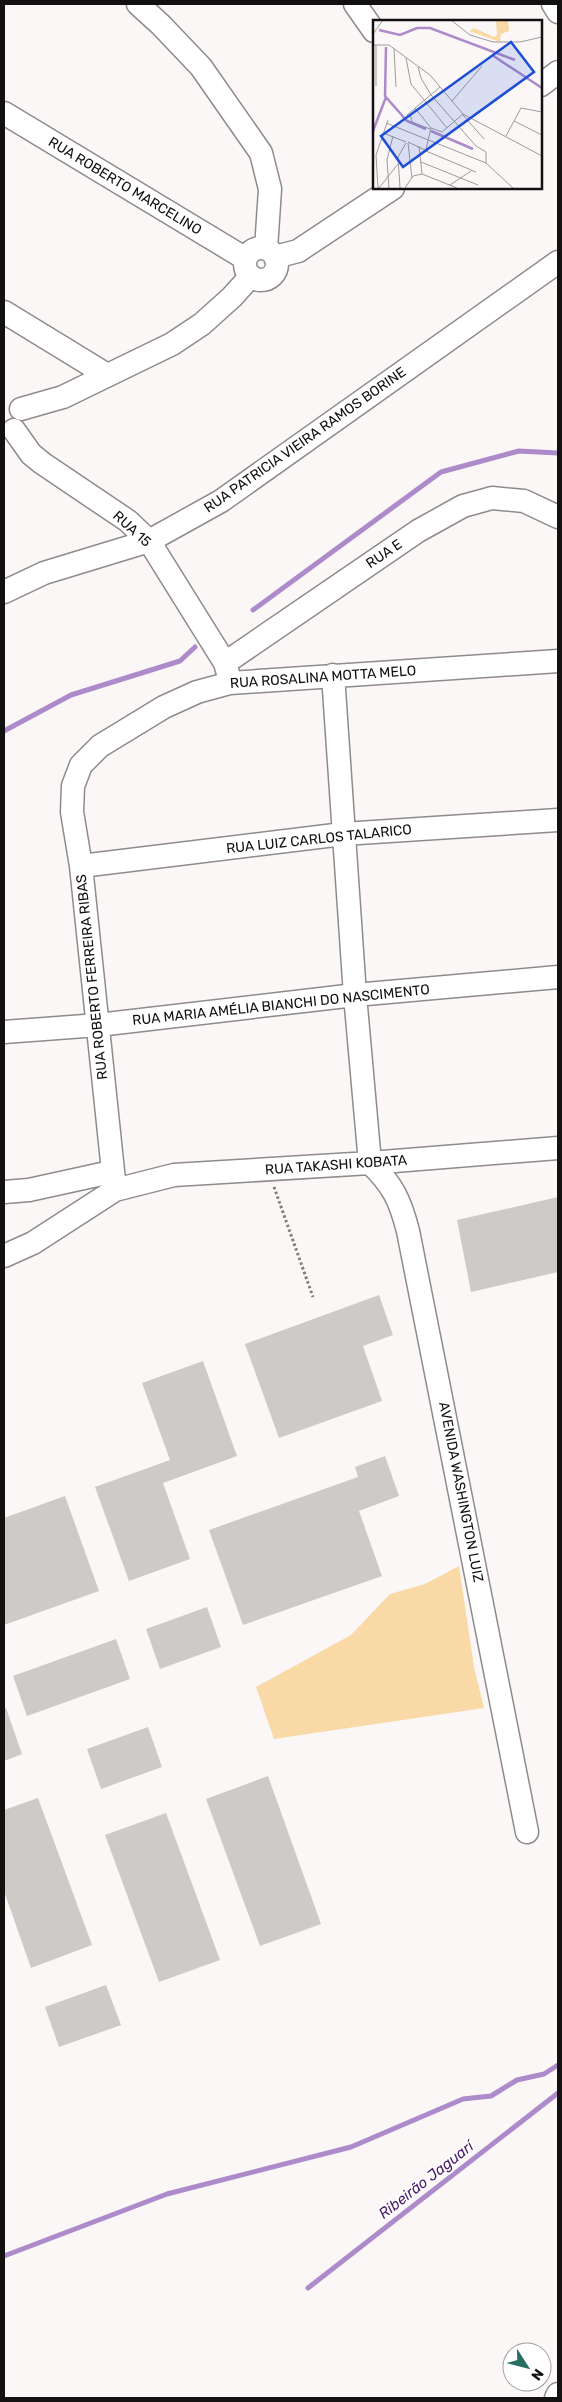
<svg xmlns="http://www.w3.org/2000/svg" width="562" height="2402" font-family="Rubik,sans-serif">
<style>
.green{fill:#f9d9a5}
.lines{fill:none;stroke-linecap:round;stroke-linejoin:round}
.stream{stroke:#ad8bcb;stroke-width:5}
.building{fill:#cecac8}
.minor-casing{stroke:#8f8a8b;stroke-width:25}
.path{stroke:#807d7d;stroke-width:3;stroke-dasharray:2.5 2.5;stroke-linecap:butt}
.minor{stroke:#fff;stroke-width:22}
.labels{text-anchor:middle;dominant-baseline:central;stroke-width:4;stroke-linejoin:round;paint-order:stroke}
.street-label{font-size:14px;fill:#121010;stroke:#fff}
.water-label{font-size:15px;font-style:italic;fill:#491c68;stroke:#fff}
.inset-river{fill:none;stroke:#ad8bcb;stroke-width:2.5}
.inset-road{fill:none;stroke:#9e9b9b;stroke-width:1}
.view{fill:#1d4ed8;fill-opacity:0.15;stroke:#1d4ed8;stroke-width:2.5}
.inset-edge{fill:none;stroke:#121010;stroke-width:2.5}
</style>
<rect width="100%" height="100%" fill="#fcf7f7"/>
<path class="green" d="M459,1566L474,1667L484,1708L274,1739L256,1687L351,1635L390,1594L425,1584Z"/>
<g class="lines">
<path class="stream" d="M253,610L441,472L519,451L558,453
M4,731L71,695L180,661L195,647
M4,2256L167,2194L351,2147L463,2099L491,2096L517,2080L544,2074L558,2065
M308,2288L558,2093"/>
</g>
<path class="building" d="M558,1197V1272L471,1292L457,1220Z
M379,1295L393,1335L363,1346L382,1401L279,1438L245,1344Z
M203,1361L237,1456L163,1483L190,1559L129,1581L95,1487L170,1460L142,1383Z
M385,1456L399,1496L359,1511L382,1576L243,1625L209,1530L358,1477L355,1467Z
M65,1496L99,1591L4,1625V1518Z
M207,1607L221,1647L160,1669L146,1629Z
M116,1639L130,1679L27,1716L13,1676Z
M4,1708H6L22,1754L4,1761Z
M148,1727L162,1767L101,1789L87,1749Z
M268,1776L321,1924L260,1946L206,1799Z
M38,1798L92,1945L31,1968L4,1891V1810Z
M166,1813L220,1960L159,1982L105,1835Z
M106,1985L121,2025L59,2047L45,2007Z"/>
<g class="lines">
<defs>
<path id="minor" d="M138,4L161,25L201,67L261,153L270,189L266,249
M355,4L374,31
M553,4L558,12
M541,85L558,72
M4,113L246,259
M245 264a16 16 0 1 1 32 0a16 16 0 1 1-32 0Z
M275,257L298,251L393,188
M4,312L107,375
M21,409L63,397L172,344L202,324L232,297L251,276
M14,430L31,454L42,463L128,521L149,541L225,663L229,677
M4,592L44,573L149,541L221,501L558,262
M225,663L418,531L463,506L492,498L524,501L558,517
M333,675L355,995L370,1163C393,1185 400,1200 408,1231L527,1832
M81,866L343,834L558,820
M4,1032L98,1025L355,995L558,977
M115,1190L81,866L72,812L73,786L81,765L100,746L164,707L197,692L230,683L558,661
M4,1192L29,1190L111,1172
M4,1256L33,1243L115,1190L174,1175L370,1163L558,1148
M556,2398L558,2394"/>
</defs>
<use href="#minor" class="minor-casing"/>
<path class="path" d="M274,1187L313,1297"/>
<use href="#minor" class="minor"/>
</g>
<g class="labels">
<g class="street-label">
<text transform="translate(125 186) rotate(31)">RUA ROBERTO MARCELINO</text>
<text transform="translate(305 440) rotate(-35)">RUA PATRICIA VIEIRA RAMOS BORINE</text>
<text transform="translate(132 529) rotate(42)">RUA 15</text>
<text transform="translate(384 554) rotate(-34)">RUA E</text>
<text transform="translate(323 677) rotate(-4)">RUA ROSALINA MOTTA MELO</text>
<text transform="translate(319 839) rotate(-6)">RUA LUIZ CARLOS TALARICO</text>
<text transform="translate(92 977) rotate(-96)">RUA ROBERTO FERREIRA RIBAS</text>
<text transform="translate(281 1005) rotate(-6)">RUA MARIA AMÉLIA BIANCHI DO NASCIMENTO</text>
<text transform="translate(336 1165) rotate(-4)">RUA TAKASHI KOBATA</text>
<text transform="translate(461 1492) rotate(79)">AVENIDA WASHINGTON LUIZ</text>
</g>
<g class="water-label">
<text transform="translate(426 2180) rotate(-38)">Ribeirão Jaguarí</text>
</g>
</g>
<g transform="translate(373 20)">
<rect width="169" height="169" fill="#fcf7f7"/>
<path d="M123,0H135L136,11L128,14L127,22L96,11L101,8L121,17L124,15Z" fill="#f9d9a5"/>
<path class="inset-river" d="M6,10L27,15L44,8H57L142,40M13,27L12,76L34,101L53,109M119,35L169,68M0,111L13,77M58,111L100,129"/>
<path class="inset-road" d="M78,0L97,15L120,22H147L169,17M0,14L10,0M0,25H16L57,55L90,94L169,136M3,25V66M21,29L23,67M33,38L38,64L74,108M45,47L48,58L58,75L103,126L113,132V143M79,81L109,46M42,88L58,108L69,112L90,94M37,94L39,102L57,109M34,95L67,67M90,95L111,119M141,101L169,115M13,103L113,143L140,168M10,113L33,122M133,116L148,88L169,92M35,122L52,130M35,123L39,158M46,126L49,154M53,129L58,108M53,131L103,152M48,142L105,165M77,165L98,151M5,168L3,135L15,100M6,168L25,144M16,168L14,140L20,116M27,168L25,137L33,123M32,168L40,156L49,154L84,168"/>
<path class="view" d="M138,22L161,52L30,147L8,116Z"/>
<rect width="169" height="169" class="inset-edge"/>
</g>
<rect width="562" height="2402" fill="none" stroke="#121010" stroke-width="10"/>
<g transform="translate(527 2367) rotate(126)"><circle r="24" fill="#ffffff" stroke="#a09f9f"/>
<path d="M0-4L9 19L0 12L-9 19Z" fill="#276d61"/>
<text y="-8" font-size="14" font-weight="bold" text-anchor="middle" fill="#121010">N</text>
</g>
</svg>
